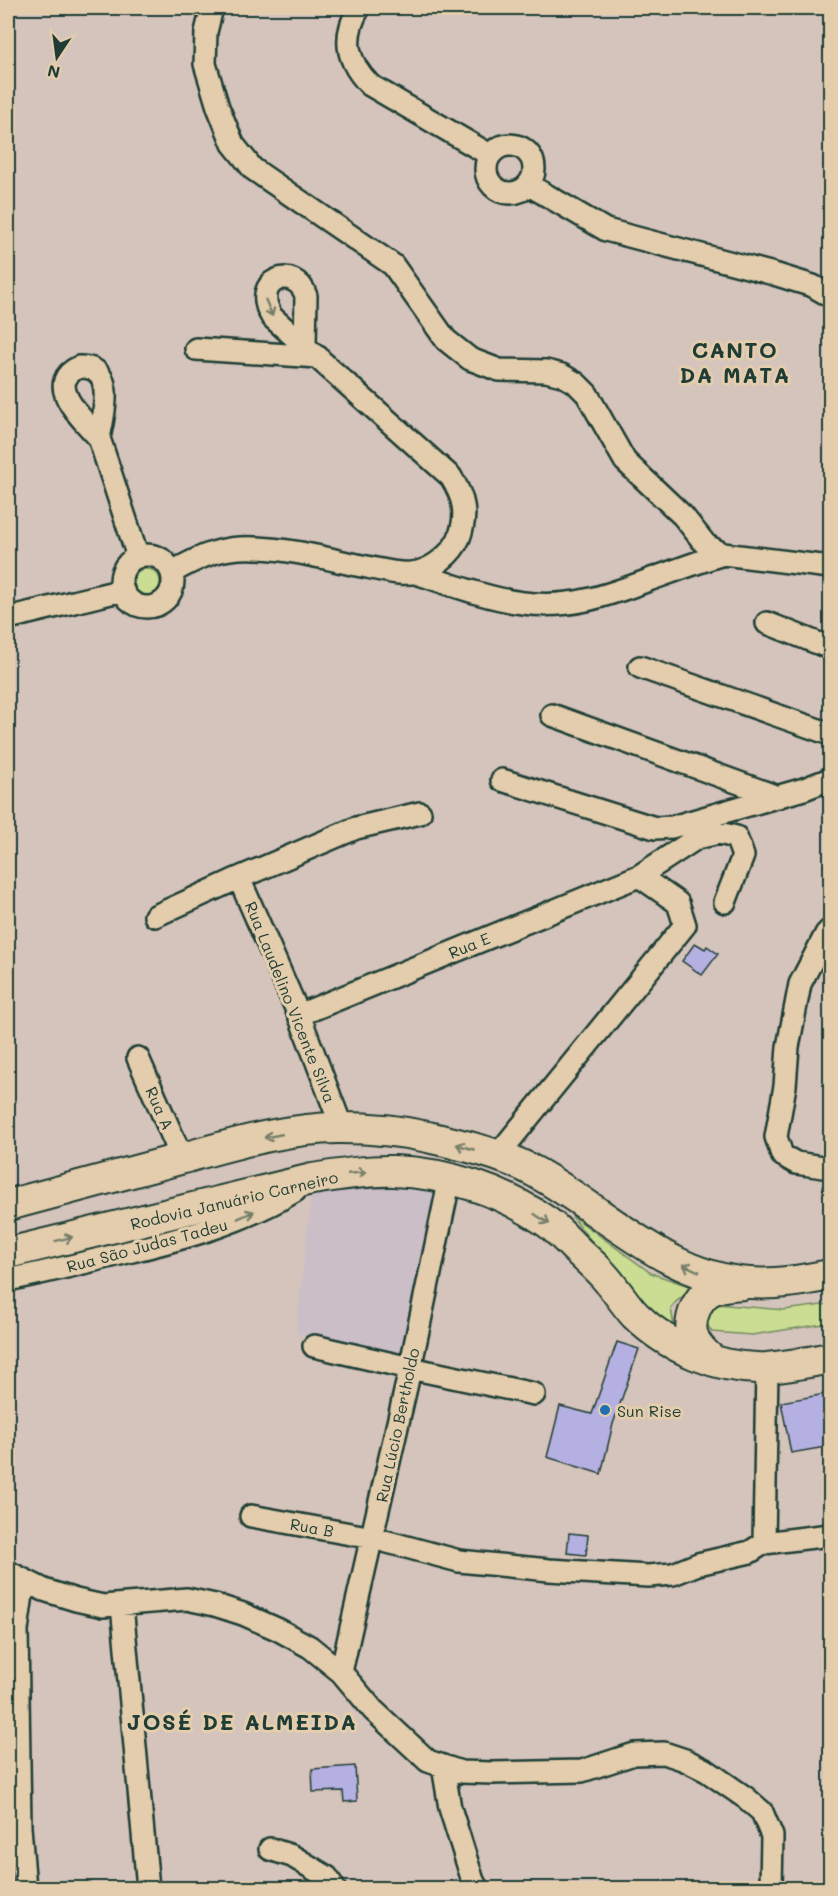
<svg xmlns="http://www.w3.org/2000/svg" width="838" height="1896" font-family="Mali,sans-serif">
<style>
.built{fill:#cbbec7}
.green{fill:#cadd92;stroke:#748d63;stroke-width:1.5}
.building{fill:#b5b0e2;stroke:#1f3d34;stroke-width:1.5}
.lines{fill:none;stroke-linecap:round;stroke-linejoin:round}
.minor-casing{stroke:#1f3d34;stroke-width:26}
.highway-casing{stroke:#1f3d34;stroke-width:34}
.minor{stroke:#e3cdac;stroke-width:21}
.highway{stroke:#e3cdac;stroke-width:30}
.oneway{stroke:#777e6a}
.poi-dot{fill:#1f6fb2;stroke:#e3cdac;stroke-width:2}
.labels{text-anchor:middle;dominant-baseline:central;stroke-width:6;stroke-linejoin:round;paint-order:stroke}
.street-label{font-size:16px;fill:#1f3d34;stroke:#e3cdac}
.poi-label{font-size:16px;fill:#1f3d34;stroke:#e3cdac;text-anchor:start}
.district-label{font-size:22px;font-weight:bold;letter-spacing:1.5px;fill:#1f3d34;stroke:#e3cdac}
</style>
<rect width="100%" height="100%" fill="#d5c4bc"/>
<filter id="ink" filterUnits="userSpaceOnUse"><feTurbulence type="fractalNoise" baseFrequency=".0167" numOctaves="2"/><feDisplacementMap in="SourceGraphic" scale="12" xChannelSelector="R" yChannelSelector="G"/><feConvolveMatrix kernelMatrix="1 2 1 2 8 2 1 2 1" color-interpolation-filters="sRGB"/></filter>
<g filter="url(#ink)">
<path class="built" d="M385,1180L437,1189L402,1360L296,1333L312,1187Z"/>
<path class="green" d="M134 582a13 13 0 1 1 26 0a13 13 0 1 1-26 0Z
M571,1215L651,1273L700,1290C687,1293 679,1297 671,1308L674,1326L644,1304L623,1282Z
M715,1304L784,1310L830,1304V1323L752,1335L712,1332L702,1317Z"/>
<path class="building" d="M695,943L705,949L707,946L718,954L702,975L682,961Z
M617,1342L639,1349L613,1424L601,1474L547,1457L560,1406L592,1414Z
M831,1393V1446L791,1453L781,1402Z
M569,1533L588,1535L586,1555L567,1553Z
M355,1766L357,1801L344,1802L343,1791L313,1792L312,1769Z"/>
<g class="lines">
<defs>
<path id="minor" d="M212,8L206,32L205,64L218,107L233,144L253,169L393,265L446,340L470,359L499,370L546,371L562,375L576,383L587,394L625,461L683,516L706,545L723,554L830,567
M359,8C342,37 346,61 370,85L490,155
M486 169a24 24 0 1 1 48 0a24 24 0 1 1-48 0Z
M529,185L606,230L774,274L813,286L830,296
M196,349L318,357
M79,367C117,365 104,414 99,438C84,420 42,384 79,367Z
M99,438L138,557
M121 581a26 26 0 1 1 52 0a26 26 0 1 1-52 0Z
M172,572C194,560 215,549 240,548C282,546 326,559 367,567C382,570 403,576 418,572C434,568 452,554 459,538C468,514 464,498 451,477L272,317C249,279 296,263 306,296L305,345
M416,573C449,584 489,599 523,603C570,609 606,596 649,580C674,571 698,562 723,554
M8,618L123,590
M767,623L830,648
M640,667L830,734
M552,715L778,797
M502,780L655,828L672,827L804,789L830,779
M239,878L299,1015L342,1128
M155,916L232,881L356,828L420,813
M830,930L826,934L800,984L788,1047L785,1086L776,1137L782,1155L796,1163L830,1168
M299,1015L639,876L697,838L719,833L736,837L743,856L725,902
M138,1058L182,1158
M497,1156L685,925L678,903L639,876
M8,1280C48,1272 88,1262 128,1252C186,1238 244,1222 295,1191
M314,1346L410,1368L534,1394
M251,1516L373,1538L459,1561L549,1570L648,1576L673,1574L698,1564L750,1552L764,1543L767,1368
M764,1543L830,1535
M8,1572L44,1590L76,1600L103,1606L187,1599L215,1605L243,1614L279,1630L310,1647L341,1672L373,1710L428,1761L461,1772L492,1773L582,1771L634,1754L664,1753L685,1760L707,1771L746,1798L762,1812L772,1836L771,1888
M24,1580L17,1630L20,1827L25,1888
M122,1605L148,1888
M341,1672L407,1383L450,1178
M443,1766L450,1808L473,1881L477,1888
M270,1849L292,1856L327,1877L334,1888"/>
<path id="highway" d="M8,1205C60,1191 112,1177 165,1163C221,1148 284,1127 342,1128C370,1128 401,1131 428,1137C463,1145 503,1154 535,1172C606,1211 665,1277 750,1283C777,1285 804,1280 830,1275
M8,1253L312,1179C339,1175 367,1170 394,1171C448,1173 503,1191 547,1222C557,1229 566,1239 574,1247C584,1257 595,1266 604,1276C615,1288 624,1303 635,1315C668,1348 720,1370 767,1368C788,1366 810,1362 830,1358
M712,1360C703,1352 695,1345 692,1333C689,1317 698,1295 714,1289C723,1285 734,1285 743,1284"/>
</defs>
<use href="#minor" class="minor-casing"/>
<use href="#highway" class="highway-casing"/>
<use href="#minor" class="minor"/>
<use href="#highway" class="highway"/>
</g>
<defs><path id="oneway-shaft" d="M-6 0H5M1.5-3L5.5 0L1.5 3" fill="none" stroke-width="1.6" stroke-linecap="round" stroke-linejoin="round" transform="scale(1.5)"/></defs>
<g class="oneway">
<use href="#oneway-shaft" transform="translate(269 308) rotate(67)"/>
<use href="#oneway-shaft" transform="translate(273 1136) rotate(169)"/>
<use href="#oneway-shaft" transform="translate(465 1147) rotate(-164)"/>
<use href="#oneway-shaft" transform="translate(357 1173) rotate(-5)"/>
<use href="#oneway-shaft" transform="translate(246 1215) rotate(-24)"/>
<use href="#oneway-shaft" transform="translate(542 1219) rotate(33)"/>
<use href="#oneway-shaft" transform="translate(64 1239) rotate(-14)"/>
<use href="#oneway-shaft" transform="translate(691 1268) rotate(-156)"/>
</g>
</g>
<circle class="poi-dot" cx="605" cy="1410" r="6"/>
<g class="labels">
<g class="street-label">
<text transform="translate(469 945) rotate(-22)">Rua E</text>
<text transform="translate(291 1002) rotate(68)">Rua Laudelino Vicente Silva</text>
<text transform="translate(160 1108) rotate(66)">Rua A</text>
<text transform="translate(234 1200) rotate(-13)">Rodovia Januário Carneiro</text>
<text transform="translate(147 1245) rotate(-15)">Rua São Judas Tadeu</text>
<text transform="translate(397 1425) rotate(-78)">Rua Lúcio Bertholdo</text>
<text transform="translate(312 1527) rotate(10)">Rua B</text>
</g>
<g class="poi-label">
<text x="617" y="1410">Sun Rise</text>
</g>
<g class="district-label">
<text x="735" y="349">CANTO<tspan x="735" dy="25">DA MATA</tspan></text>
<text x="242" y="1721">JOSÉ DE ALMEIDA</text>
</g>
</g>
<rect width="838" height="1896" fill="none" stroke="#e3cdac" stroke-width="30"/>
<rect x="15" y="15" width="808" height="1866" fill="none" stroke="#1f3d34" stroke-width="2" filter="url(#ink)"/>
<g transform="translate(57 57) rotate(193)" stroke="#e3cdac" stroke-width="4.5" paint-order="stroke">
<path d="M0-4.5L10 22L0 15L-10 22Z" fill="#1f3d34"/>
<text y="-9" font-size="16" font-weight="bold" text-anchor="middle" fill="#1f3d34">N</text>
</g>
</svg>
